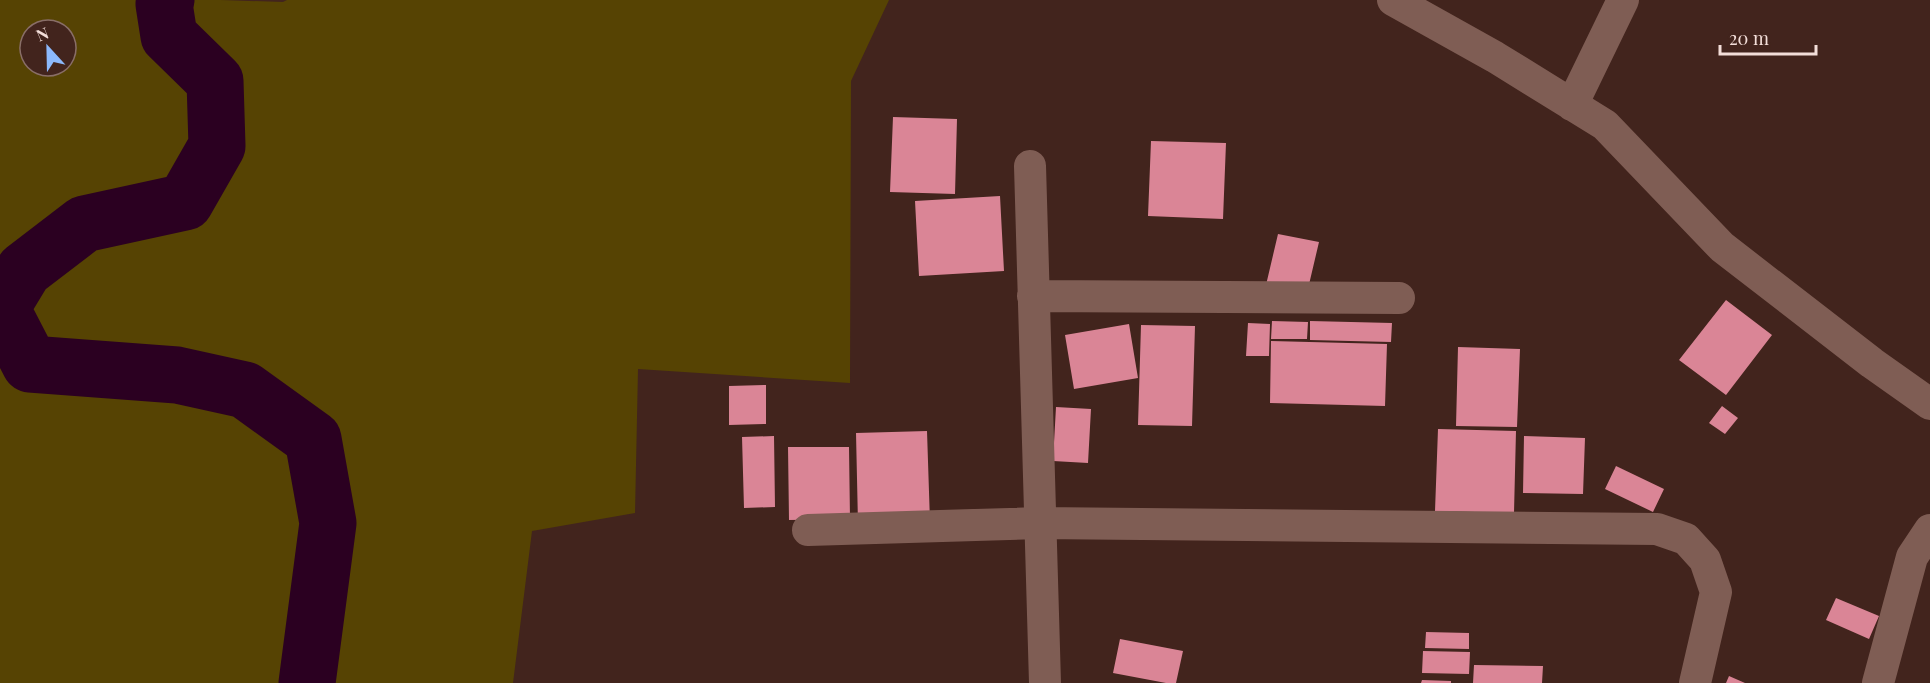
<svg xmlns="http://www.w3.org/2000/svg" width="1930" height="683" font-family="'Playfair Display',serif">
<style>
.green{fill:#564303;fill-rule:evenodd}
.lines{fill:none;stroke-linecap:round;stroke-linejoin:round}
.stream{stroke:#2b0021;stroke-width:9}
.river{stroke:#2b0021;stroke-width:57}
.building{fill:#da8596}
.street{stroke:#7f5d54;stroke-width:32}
</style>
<rect width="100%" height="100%" fill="#42241d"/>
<path class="green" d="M0,0H221L283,2L287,0H889L851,81L850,383L638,369L635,513L532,531L513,683H0ZM30,30H66V66H30Z"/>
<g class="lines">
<path class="stream" d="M0,309L1,308"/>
<path class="river" d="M166,0L164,4L169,36L215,81L217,146L185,202L84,224L24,270L1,308L30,364L177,375L245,390L313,439L328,523L307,683"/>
</g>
<path class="building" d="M893,117L957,119L955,194L890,192Z
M1151,141L1226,143L1223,219L1148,216Z
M1000,196L1004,271L919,276L915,201Z
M1278,234L1319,242L1307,293L1266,285Z
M1726,300L1772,335L1726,395L1679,360Z
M1272,321L1308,322L1307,339H1271Z
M1310,321L1392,323L1391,342L1310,340Z
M1248,323L1270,324L1269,356H1246Z
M1129,324L1138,378L1074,389L1065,335Z
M1141,325L1195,326L1192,426L1138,425Z
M1271,341L1387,344L1385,406L1270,403Z
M1458,347L1520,349L1517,427L1456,426Z
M766,385V424L729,425V386Z
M1722,406L1738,418L1725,434L1709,423Z
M1056,407L1091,409L1088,463L1053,461Z
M1438,429L1516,431L1514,513L1435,511Z
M927,431L930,522L858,524L856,433Z
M774,436L775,507L744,508L742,437Z
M1524,436L1585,438L1583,494L1523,493Z
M788,447H849L850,519L789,520Z
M1616,466L1664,489L1653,512L1605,489Z
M1836,598L1879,616L1869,639L1826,620Z
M1426,632L1469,633V649L1425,648Z
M1120,639L1183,651L1176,683H1166L1113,673Z
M1423,651L1470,652L1469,674L1422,673Z
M1474,665L1543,666L1542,683H1473Z
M1729,676L1745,683H1726Z
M1422,680L1451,681V683H1421Z"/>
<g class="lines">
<path class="street" d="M1393,0L1495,57L1605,125L1722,247L1872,363L1930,404
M1572,105L1623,0
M1030,166L1045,683
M1033,296L1399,298
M808,530L1039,523L1657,529L1686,539L1705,560L1716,592L1695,683
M1878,683L1912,557L1930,530"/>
</g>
<g transform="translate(48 48) rotate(338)"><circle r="28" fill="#42241d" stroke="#896e68" stroke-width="1.5"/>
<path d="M0-4.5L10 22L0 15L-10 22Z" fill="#8cb9fc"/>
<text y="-9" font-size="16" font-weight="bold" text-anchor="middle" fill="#f3ded9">N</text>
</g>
<path d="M1720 45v9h96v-9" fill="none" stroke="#f3ded9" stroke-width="3"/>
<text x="1729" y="45" font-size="18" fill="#f3ded9" stroke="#42241d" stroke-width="4.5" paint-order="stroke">20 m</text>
</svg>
